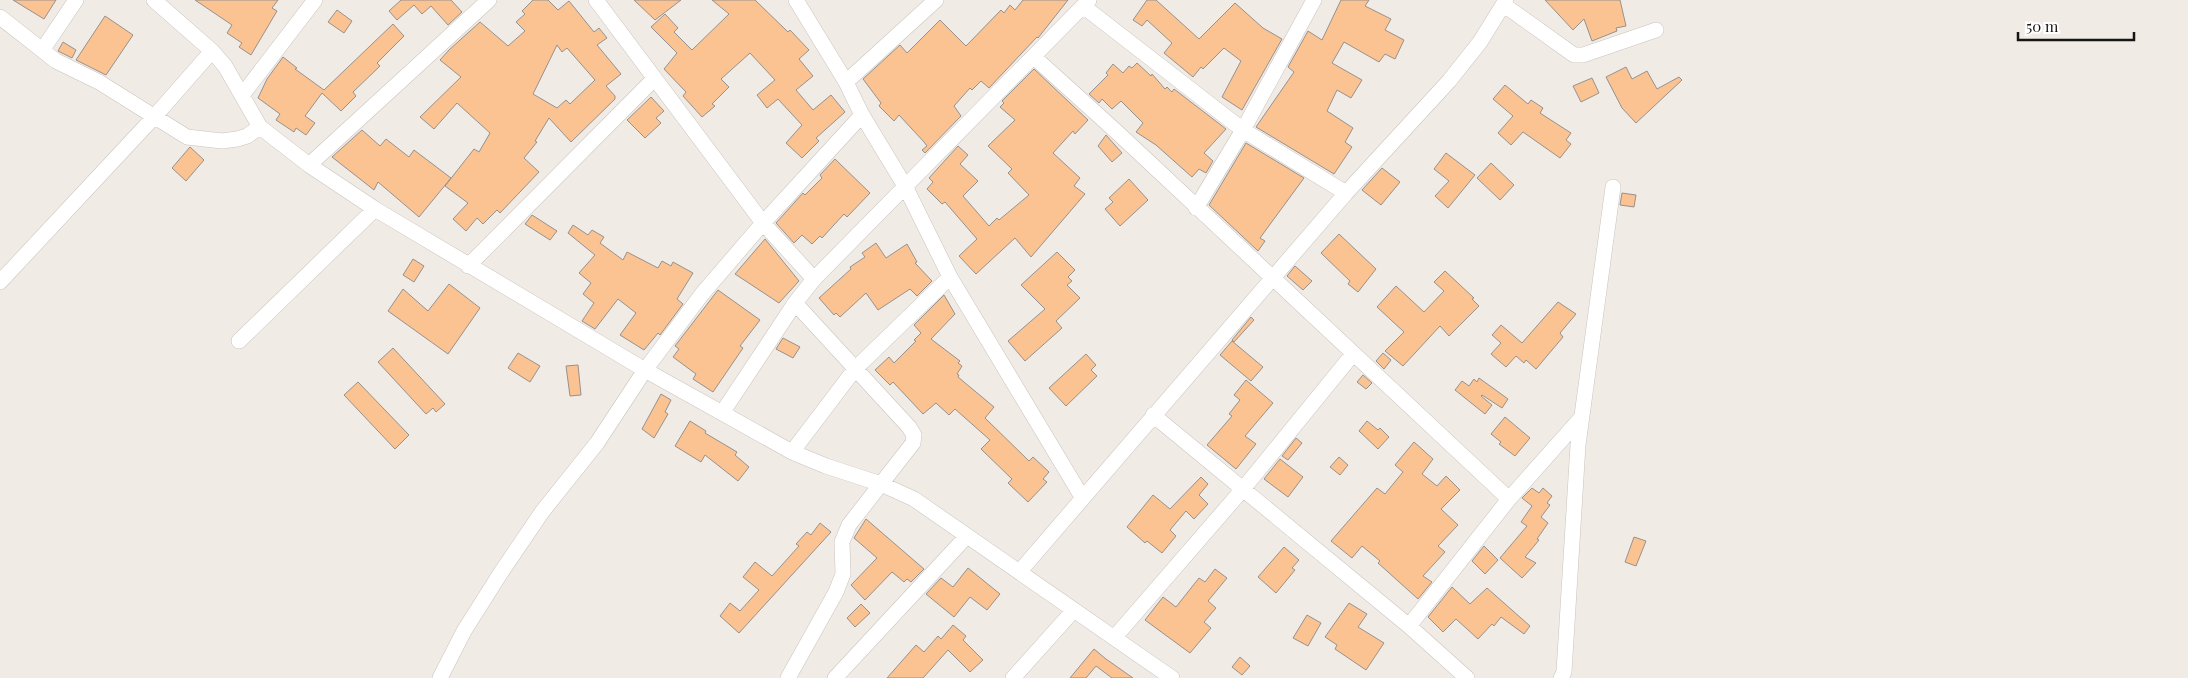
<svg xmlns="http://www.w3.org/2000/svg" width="2188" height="678" font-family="'Playfair Display',serif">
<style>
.building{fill:#fbc392;stroke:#97918d;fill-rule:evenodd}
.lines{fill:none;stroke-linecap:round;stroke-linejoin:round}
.minor-casing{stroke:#c9c3be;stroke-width:16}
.minor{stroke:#fff;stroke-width:15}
</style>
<rect width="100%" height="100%" fill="#f1ebe6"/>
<path class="building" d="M13,0H56L44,19Z
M195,0H278L272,8L277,11L251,55L239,47L242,43L227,33L232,25Z
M401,0H451L462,12L448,25L431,6L422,14L414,5L397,20L389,11Z
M533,0H548L558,10L569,1L594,32L599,28L607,38L597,45L621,74L606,86L615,96V99L571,142L549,118L535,141L537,142L524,158L539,172L500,213L497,210L483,224L477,218L466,231L453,219L468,203L445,186L474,149L479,152L490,133L457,103L434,129L420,117L461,77L440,60L449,50L480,22L508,46L525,31L516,22L525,14L522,11ZM557,45L562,52L567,48L595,80L570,104L566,100L557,108L533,94Z
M634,0H681L655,20Z
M712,0H755L788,32L790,30L809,50L799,59L813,76L796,90L813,110L831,95L845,112L816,138L819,141L802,158L786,143L802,125L778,99L767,108L757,95L775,80L750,53L721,79L729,87L712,104L715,106L702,117L683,96L686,92L664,69L677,53L651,27L665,14L678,28L674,32L692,50L729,14Z
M1023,0H1068L1038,38L1037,37L989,88L981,81L972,90L970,88L954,106L961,116L925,153L922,150L927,146L924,142L899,115L894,121L879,106L881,103L863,79L900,45L907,53L940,20L966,46L1001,10L1004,13L1010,5L1015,10Z
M1147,0H1156L1199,39L1235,3L1263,28L1282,39L1242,110L1222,97L1241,61L1224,48L1203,69L1201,67L1193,77L1164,53L1172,43L1147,20L1142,26L1133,20Z
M1341,0H1369L1365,6L1391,19L1385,30L1404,40L1395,59L1385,54L1379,62L1344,42L1332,63L1362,80L1351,98L1337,90L1327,111L1353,128L1345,142L1352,147L1334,174L1256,127L1294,72L1288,67L1308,31L1322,40Z
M1545,0H1620L1626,26L1616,28L1617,31L1592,41L1584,19L1573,30Z
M337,10L352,21L344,33L328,22Z
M105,16L133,35L106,75L76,60Z
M393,24L404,36L377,63L380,66L353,92L356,96L341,111L322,93L305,116L315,123L306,135L296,128L294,132L276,120L280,114L258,98L267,79L283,57L297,68L295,69L324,90Z
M63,42L76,50L72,58L58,51Z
M1137,63L1151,76L1152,74L1165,89L1167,87L1172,92L1174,89L1226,129L1204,153L1213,161L1206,173L1199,169L1192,177L1156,145L1136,132L1143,123L1121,101L1112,109L1102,99L1099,103L1089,94L1108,75L1106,73L1113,64L1123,73L1129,66L1132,68Z
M1626,67L1632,79L1647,71L1657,89L1679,77L1682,80L1636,123L1622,108L1606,77Z
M1034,69L1088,120L1075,134L1073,131L1053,153L1080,178L1074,186L1085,194L1031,257L1015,238L976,274L959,256L977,239L945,202L942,204L927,189L933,182L929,178L958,146L968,155L960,164L978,181L963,196L989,226L997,218L999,220L1029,195L1008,173L1012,169L988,146L1015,120L1000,107L1004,103L1002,101Z
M1592,78L1599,93L1581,102L1573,86Z
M1505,85L1528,104L1531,100L1543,108L1540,113L1571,133L1566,140L1571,144L1560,158L1523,132L1511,145L1498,133L1513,116L1493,99Z
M651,97L664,111L656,118L661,123L645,138L627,120Z
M362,130L380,146L386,139L409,157L414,150L451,178L419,217L378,182L374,190L332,157Z
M1106,135L1122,153L1112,162L1098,146Z
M1246,143L1304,178L1260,238L1265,241L1258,251L1209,205Z
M190,147L204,160L186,181L172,168Z
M1446,153L1475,175L1448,208L1435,196L1449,181L1434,169Z
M835,159L870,193L847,217L844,214L822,238L820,236L812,244L802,235L794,243L776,223L803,193L805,195L822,178L820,175Z
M1491,163L1514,185L1500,200L1477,178Z
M1382,168L1400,182L1381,205L1362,190Z
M1129,179L1148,200L1120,226L1105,209L1113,202L1109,198Z
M1622,193L1636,195L1634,207L1620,205Z
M532,215L557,231L550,240L525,224Z
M573,225L588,235L592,230L604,237L600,243L623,260L627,252L658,268L662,261L671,266L673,262L693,273L677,299L683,304L660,335L658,333L644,350L620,335L636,313L618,299L595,329L582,321L594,303L583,294L591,283L579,273L595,255L568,233Z
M1339,234L1376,269L1358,292L1348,284L1350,281L1321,253Z
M765,239L799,281L779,303L735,274Z
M876,243L886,258L907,244L917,262L915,263L932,281L917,296L910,289L878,310L866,293L840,317L836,313L834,315L819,298L851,269L850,267L865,257L862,253Z
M1057,252L1075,270L1068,277L1072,281L1067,285L1080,298L1056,321L1062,328L1025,361L1008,341L1045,309L1021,285Z
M413,259L424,266L414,282L403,275Z
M1295,266L1312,281L1303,290L1287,276Z
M1445,271L1474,298L1472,299L1479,306L1449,336L1440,326L1403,366L1385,351L1404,332L1377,307L1396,286L1424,312L1444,291L1434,282Z
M449,284L480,308L448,354L388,311L403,289L428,311Z
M718,290L760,320L740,346L743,348L713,392L693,379L696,374L673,357L679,349L675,346Z
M944,295L955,314L931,339L960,361L958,363L962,366L957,374L959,375L958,377L994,407L985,418L1029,461L1033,457L1049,472L1043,479L1047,482L1028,502L1008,483L1012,479L981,449L990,440L955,409L949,415L936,403L923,414L893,382L890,385L875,370L889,357L894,363L916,341L914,340L921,333L914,325Z
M1558,302L1576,314L1560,333L1563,337L1536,369L1526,360L1524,363L1516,356L1506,367L1491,354L1501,343L1492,335L1501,325L1522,343Z
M1251,317L1254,320L1234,342L1232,340Z
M783,338L800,347L793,358L776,349Z
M1232,341L1263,367L1251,381L1220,355Z
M393,348L445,404L436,412L433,408L426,414L378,362Z
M518,353L540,366L530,382L508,368Z
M1383,353L1391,360L1384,369L1376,361Z
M1086,354L1096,365L1091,370L1097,376L1066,406L1049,388Z
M578,365L581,395L570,396L566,366Z
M1363,375L1372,383L1366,389L1357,382Z
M1479,378L1508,399L1502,408L1482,395L1481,396L1492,405L1485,414L1455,390L1462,381L1469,386L1474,379L1477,382Z
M1246,380L1273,403L1245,436L1256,444L1236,469L1207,445L1232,416L1229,414L1240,400L1234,395Z
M358,382L409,435L395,449L344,395Z
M661,394L671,400L665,412L668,414L654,438L642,429Z
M1505,417L1530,438L1515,456L1499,444L1501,442L1491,434Z
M690,421L706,431L705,433L737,452L735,455L749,467L738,481L705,455L701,462L675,446Z
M1367,421L1378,430L1380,428L1389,437L1378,449L1359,431Z
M1296,438L1302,443L1288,460L1282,456Z
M1414,442L1433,459L1422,474L1437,486L1446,476L1460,490L1441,509L1458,525L1438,546L1445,552L1423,576L1432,582L1418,599L1378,563L1380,561L1362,546L1352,558L1331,541L1377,488L1385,494L1403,472L1395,465Z
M1339,457L1348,465L1340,475L1330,467Z
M1280,459L1303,477L1288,497L1264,479Z
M1201,477L1208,484L1199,495L1208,504L1194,519L1186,511L1170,530L1176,536L1162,553L1147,541L1145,543L1127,527L1153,495L1170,509Z
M1532,488L1539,493L1543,488L1552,496L1547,503L1550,505L1541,517L1548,523L1537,539L1539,540L1525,557L1536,563L1522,578L1500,558L1527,526L1521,522L1532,506L1522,498Z
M866,519L924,569L911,582L907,579L904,582L892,572L865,600L851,585L877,558L854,538Z
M820,523L831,532L739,633L720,616L730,603L740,611L759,590L743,577L755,562L772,576L799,546L796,544L807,532L811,535Z
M1634,537L1646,541L1636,566L1625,562Z
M1484,546L1498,560L1485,574L1472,561Z
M1284,547L1299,560L1292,568L1295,570L1276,593L1258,577Z
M968,568L1000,594L987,610L970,597L954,617L926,594L941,578L953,587Z
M1215,569L1227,578L1208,601L1216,608L1204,622L1211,628L1190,653L1145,620L1163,597L1176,607L1199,578L1205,582Z
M1452,587L1470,604L1487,588L1530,626L1524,634L1501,617L1494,626L1492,624L1478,639L1456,619L1443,632L1428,617Z
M1349,603L1367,614L1358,627L1384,643L1366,670L1335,649L1337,645L1325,637Z
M861,604L870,613L855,627L847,618Z
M1307,615L1321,623L1308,646L1293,638Z
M953,625L966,636L963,640L983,660L970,672L948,650L923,678H887L916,645L924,652L938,636L941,639Z
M1094,649L1106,659L1133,678H1112L1096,666L1086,678H1070Z
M1240,657L1250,666L1242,675L1232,667Z"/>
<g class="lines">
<defs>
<path id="minor" d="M154,0L212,51L225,66L260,127L309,165L375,209L645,370L792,452L826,466L881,484L914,499L1172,678
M596,0L763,223L814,279
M796,0L846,82L862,115L905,186L950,277L1082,497
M1504,5L1574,55H1583L1656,30
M1083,6L1243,130L1346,193
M0,17L56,61L99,82L187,137L222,141L237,139L247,136L260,127
M43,49L76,0
M1034,57L1119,134L1509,499
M846,82L936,0
M243,94L315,0
M309,165L489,0
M1196,208L1243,130L1314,0
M468,266L654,79
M0,282L155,116L212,51
M239,341L375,209
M722,413L795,303L814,279L1089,0
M1153,415L1409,626L1467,678
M792,452L855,369L950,277
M1020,571L1346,193L1449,81L1480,42L1506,0
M1409,626L1509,499L1581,418
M1114,638L1243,489L1353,354
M440,678L464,631L500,574L542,512L597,443L645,370L702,294L763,223L862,115
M788,678L836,592L843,574L842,542L849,525L913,443L914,435L909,427L795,303
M835,678L967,536
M1013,678L1073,611
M1561,678L1564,672L1578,445L1613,187"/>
</defs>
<use href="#minor" class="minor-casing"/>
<use href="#minor" class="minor"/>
</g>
<path d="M2018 32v8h116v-8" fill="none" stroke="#171513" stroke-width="2.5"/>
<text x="2026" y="32" font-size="15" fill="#171513" stroke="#ffffff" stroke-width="4" paint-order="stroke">50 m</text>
</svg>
